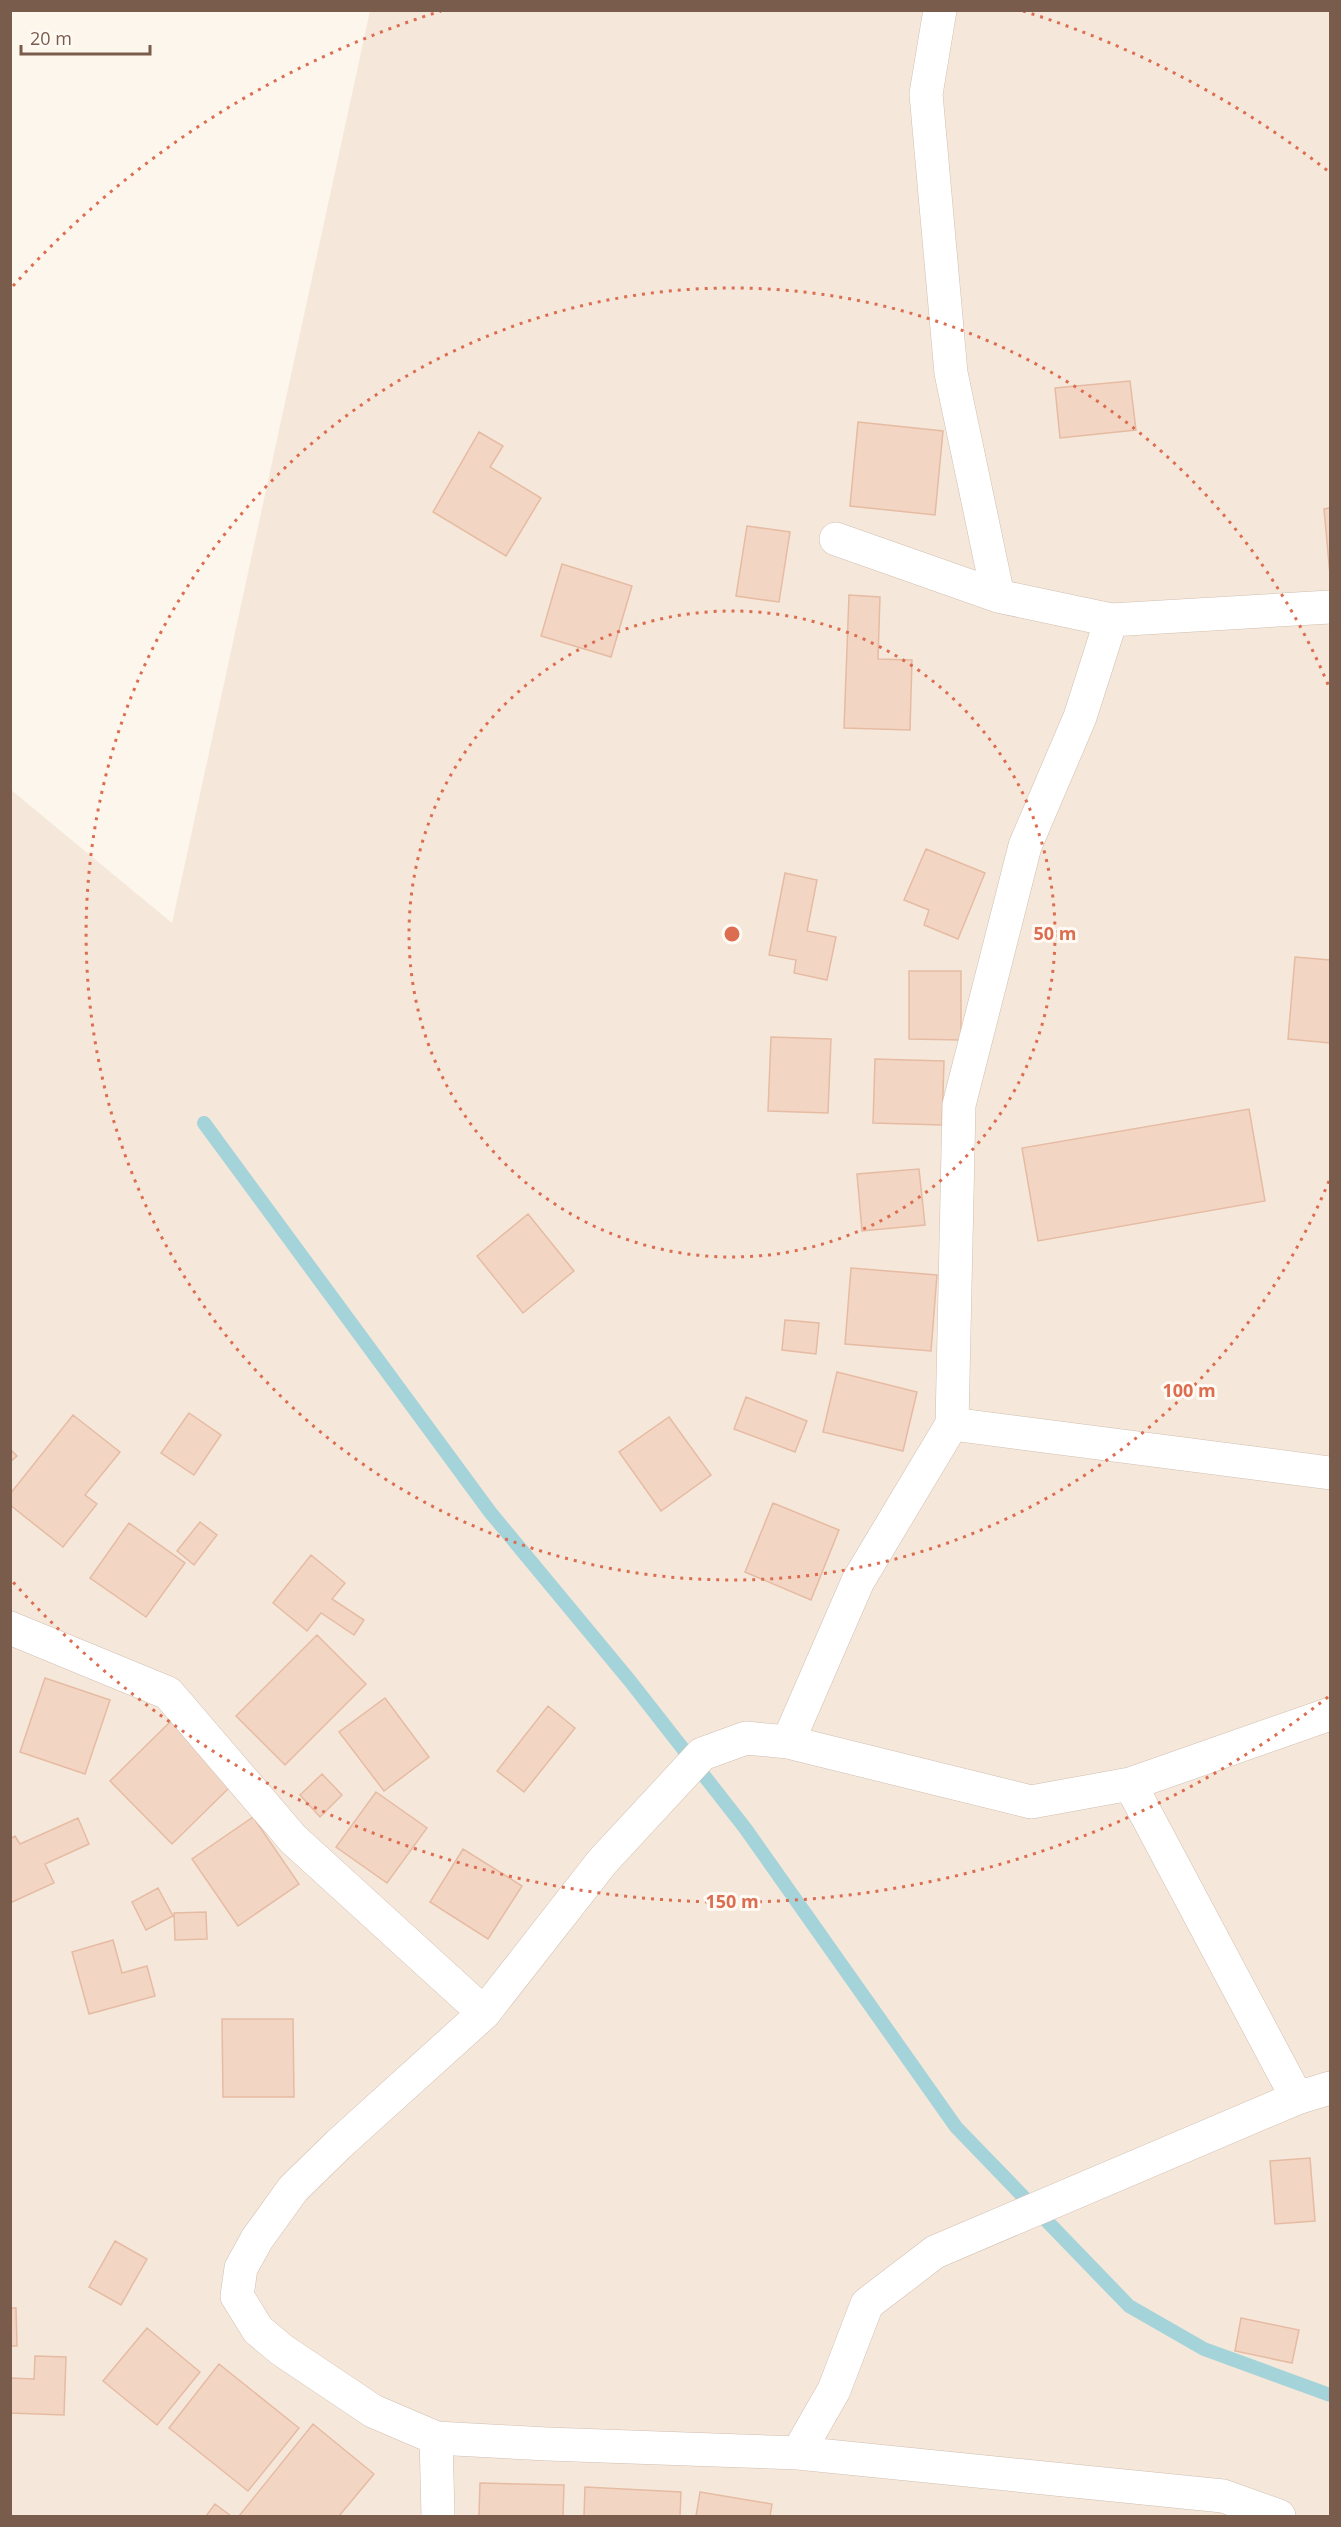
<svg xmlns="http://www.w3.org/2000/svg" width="1341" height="2527" font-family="'Open Sans',sans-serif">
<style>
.residential{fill:#f5e8da}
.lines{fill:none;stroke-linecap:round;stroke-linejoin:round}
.stream{stroke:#a5d3da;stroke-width:14}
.building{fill:#f3d5c3;stroke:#e6bba3;stroke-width:1.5}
.street-casing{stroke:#d1beb0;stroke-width:34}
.street{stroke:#fff;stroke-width:33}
.ring{fill:none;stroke:#dc6d51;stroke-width:3;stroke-dasharray:3 6}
.centre{fill:#dc6d51;stroke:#fffaf3;stroke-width:3}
.ring-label{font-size:18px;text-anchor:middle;font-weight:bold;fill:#dc6d51;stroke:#fffaf3;stroke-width:6;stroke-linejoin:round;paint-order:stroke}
</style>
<rect width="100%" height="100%" fill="#fdf6ec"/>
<path class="residential" d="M370,11H1330V2516H11L10,789L172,923Z"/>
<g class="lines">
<path class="stream" d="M204,1123L490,1512L630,1681L745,1828L956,2127L1129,2306L1204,2349L1330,2395"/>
</g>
<path class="building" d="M1130,381L1136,430L1060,438L1055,388Z
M858,422L943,431L935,515L850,506Z
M479,432L503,446L490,467L541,498L506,556L433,512Z
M1330,508V575L1324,509Z
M747,526L790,532L779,602L736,596Z
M562,564L632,586L611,657L541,636Z
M849,595L880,597L878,659L912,660L910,730L844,728Z
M926,849L985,873L958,939L924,925L929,910L904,900Z
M785,873L817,880L807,931L836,937L827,980L794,973L796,960L769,955Z
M1295,957L1330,960V1043L1288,1039Z
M909,971H961V1040L909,1039Z
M771,1037L831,1039L828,1113L768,1111Z
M875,1059L944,1061L942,1125L873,1123Z
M1249,1109L1265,1201L1038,1241L1022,1148Z
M919,1169L925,1225L862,1231L857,1174Z
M528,1214L574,1271L523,1313L477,1256Z
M851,1268L937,1275L931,1351L845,1344Z
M785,1320L819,1323L816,1354L782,1350Z
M837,1372L917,1392L903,1451L823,1432Z
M746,1397L807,1421L795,1452L734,1429Z
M189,1413L221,1435L194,1475L161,1453Z
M73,1415L120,1452L85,1495L97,1504L63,1547L10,1505V1494Z
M669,1417L711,1475L661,1511L619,1452Z
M10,1449L17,1456L10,1462Z
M773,1503L839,1530L811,1600L745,1572Z
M200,1522L217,1535L194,1565L177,1551Z
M129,1523L185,1563L146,1617L90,1578Z
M311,1555L345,1583L332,1599L364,1620L354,1635L321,1613L307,1631L273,1603Z
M317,1635L366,1684L285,1765L236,1716Z
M45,1678L110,1700L85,1774L20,1752Z
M385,1698L429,1757L384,1791L339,1732Z
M548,1706L575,1728L524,1792L497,1771Z
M171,1721L233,1784L172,1844L110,1781Z
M322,1774L342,1795L320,1817L300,1795Z
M376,1792L427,1828L387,1883L336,1847Z
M253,1817L299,1884L238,1926L192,1859Z
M78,1818L89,1844L45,1864L54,1883L10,1903V1839L15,1836L20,1844Z
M463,1849L522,1886L488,1939L430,1902Z
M158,1888L173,1916L146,1930L132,1902Z
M206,1912L207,1939L175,1940L174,1913Z
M113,1940L122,1973L147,1966L155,1996L89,2014L72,1952Z
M222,2019H293L294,2097H223Z
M1310,2158L1315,2221L1275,2224L1270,2161Z
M115,2241L147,2259L121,2305L89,2287Z
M10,2308H16L17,2346H10Z
M1241,2318L1299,2330L1292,2363L1235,2351Z
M147,2328L200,2372L157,2425L103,2381Z
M35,2356L66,2357L64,2415L10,2413V2378L34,2379Z
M219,2364L299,2428L248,2491L169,2428Z
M313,2424L374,2474L339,2516H239Z
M480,2483L564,2485L563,2516H479Z
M585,2487L681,2492L680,2516H584Z
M700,2492L772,2504L770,2516H696Z
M215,2504L231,2516H206Z"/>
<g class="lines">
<defs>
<path id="street" d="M940,10L926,94L951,373L998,596
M836,539L998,596L1111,620L1330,607
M952,1424L1330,1473
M10,1628L168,1693L293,1839L484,2013
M788,1742L858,1581L952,1424L959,1105L1025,846L1080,717L1111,620
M1130,1784L1297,2098
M436,2438L438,2516
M798,2453L834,2390L867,2304L935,2252L1297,2098L1330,2088
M1279,2516L1223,2496L798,2453L547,2444L436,2438L373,2411L282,2350L258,2330L237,2296L241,2268L257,2239L293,2189L339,2144L484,2013L602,1862L702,1754L746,1738L788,1742L1031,1802L1130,1784L1330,1714"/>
</defs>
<use href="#street" class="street-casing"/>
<use href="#street" class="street"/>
</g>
<g class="ring">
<circle cx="732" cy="934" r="323"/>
<path d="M1329 1181A646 646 0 1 1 1329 687"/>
<path d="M1328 1697A968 968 0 0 1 13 1582M13 286A968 968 0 0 1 441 11M1023 11A968 968 0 0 1 1328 171"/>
</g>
<circle cx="732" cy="934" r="9" class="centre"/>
<g class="ring-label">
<text x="1055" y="940">50 m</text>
<text x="1189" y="1397">100 m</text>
<text x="732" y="1908">150 m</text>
</g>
<rect width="1341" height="2527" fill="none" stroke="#7a5c4d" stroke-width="24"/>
<path d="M21 45v9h129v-9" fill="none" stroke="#7a5c4d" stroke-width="3"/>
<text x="30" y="45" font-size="18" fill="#7a5c4d" stroke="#fffaf3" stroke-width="4.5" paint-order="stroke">20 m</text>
</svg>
